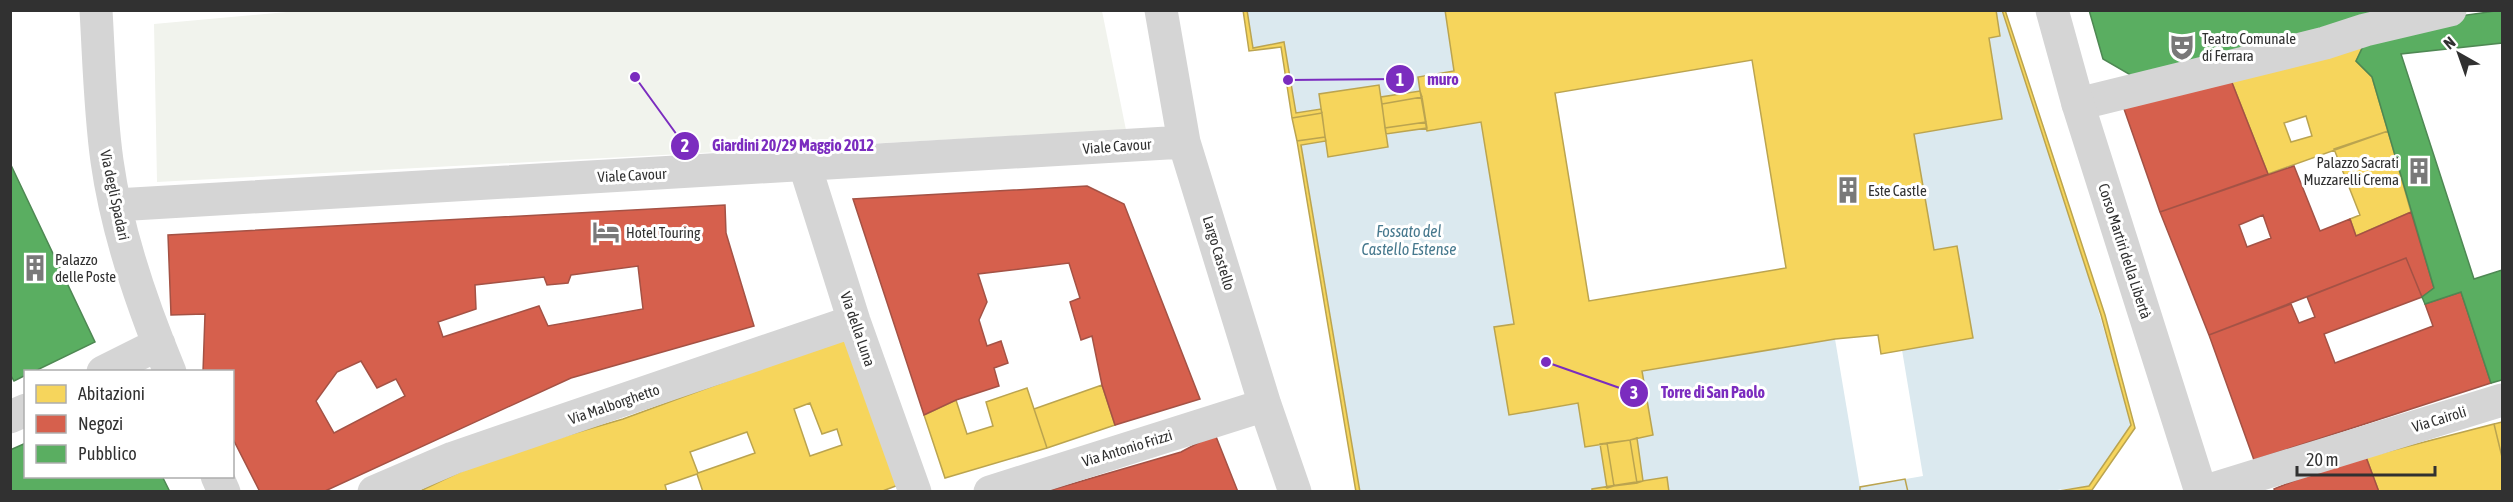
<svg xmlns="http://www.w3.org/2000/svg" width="2513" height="502" font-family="'Asap Condensed',sans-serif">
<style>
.green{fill:#f1f3ed}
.water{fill:#dbe9ef;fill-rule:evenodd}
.homes{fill:#f6d55c;stroke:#bba44f;stroke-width:1.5;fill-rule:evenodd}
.shops{fill:#d6604d;stroke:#a45245;stroke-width:1.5;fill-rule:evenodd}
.public{fill:#5aae61;stroke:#4e8853;stroke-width:1.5}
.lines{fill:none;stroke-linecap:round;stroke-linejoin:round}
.pedestrian{stroke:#d5d5d5;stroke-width:33}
.minor{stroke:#d5d5d5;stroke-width:33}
.labels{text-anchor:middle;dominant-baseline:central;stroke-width:6;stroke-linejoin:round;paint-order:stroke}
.poi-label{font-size:15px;fill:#313131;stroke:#fff;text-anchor:start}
.street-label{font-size:15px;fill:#313131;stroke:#fff}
.water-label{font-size:16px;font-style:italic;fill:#46788d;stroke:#fff}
.leader{fill:none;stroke:#7b2cbf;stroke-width:2}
.callout-dot{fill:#7b2cbf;stroke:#fff;stroke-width:2}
.mark-label{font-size:18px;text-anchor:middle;font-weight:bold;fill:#fff}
.callout-label{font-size:16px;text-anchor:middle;font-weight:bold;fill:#7b2cbf;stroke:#fff;stroke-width:6;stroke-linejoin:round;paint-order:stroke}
</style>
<rect width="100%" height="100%" fill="#fff"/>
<path class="green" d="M309,10L1102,11L1126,130L157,182L154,24Z"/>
<path class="water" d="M1247,11H1445L1454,71L1419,77L1427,131L1481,122L1514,324L1494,327L1509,415L1578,403L1637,438L1652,435L1642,371L1835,339L1860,487L1923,476L1902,350L1973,338L1957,246L1934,250L1914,134L2002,119L1989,38L1996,11H2002L2065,193L2131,425L2089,486L2049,491L1669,492L1667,478L1592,492L1360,491L1284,43L1253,48ZM1379,85L1388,147L1328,156L1320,94Z"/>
<path class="homes" d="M1243,10H1247L1253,48L1284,42L1296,113L1321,109L1322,113L1292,118L1281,47L1249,51Z
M1445,10H1996L2000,36L1989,38L2002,119L1914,134L1934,250L1957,246L1973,338L1881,354L1878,335L1835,339L1642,371L1653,435L1630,440L1585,447L1578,403L1509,415L1494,327L1514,324L1481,122L1427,131L1420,91L1418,77L1454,71ZM1752,60L1786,268L1589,301L1555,93Z
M2002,10H2005L2105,315L2135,428L2092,490L2053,492L2089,486L2131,425L2101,315Z
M2367,38L2356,61L2372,77L2388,131L2268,174L2229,75ZM2306,116L2312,136L2291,142L2284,123Z
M1379,85L1388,147L1328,157L1319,94Z
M1420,91L1422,97L1382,104L1381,97Z
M1422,97L1426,122L1385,128L1382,104Z
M1322,113L1325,137L1297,141L1292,118Z
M1426,122L1427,128L1386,134L1385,128Z
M2388,131L2411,212L2356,236L2350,219L2360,215L2334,149Z
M1325,137L1326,141L1301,145L1360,492H1356L1297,141Z
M846,337L901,484L880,492H703L697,474L665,485L667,492H418L468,468L551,440L623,419ZM810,403L822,434L837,429L842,445L810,456L794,409ZM747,432L755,453L698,473L690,452Z
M1102,385L1115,425L1047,448L1034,409Z
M1027,388L1047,448L945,478L924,415L956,400L967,434L993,426L986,402Z
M2502,422V457L2494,424Z
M2494,424L2502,457V492H2379L2366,457Z
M1637,438L1643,481L1637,483L1630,440Z
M1630,440L1637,483L1614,486L1607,443Z
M1607,443L1614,486L1607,488L1600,444Z
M1667,477L1669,492H1592V489Z
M1905,479L1908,492H1860V487Z
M1905,479L1908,492H1860V487Z"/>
<path class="shops" d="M2229,75L2268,174L2160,212L2123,106Z
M2294,166L2320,231L2350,219L2356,236L2411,212L2434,288L2422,297L2406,258L2209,335L2160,212ZM2263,215L2271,238L2247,247L2239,225Z
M1087,186L1124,204L1200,399L1115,425L1102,385L1092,336L1081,340L1070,302L1080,298L1069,263L978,274L987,302L979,320L987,346L1001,341L1008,363L994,368L999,386L956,400L924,415L853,199Z
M725,205L726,233L754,326L571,378L323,492H260L232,437V372H203L205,314L171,315L168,235ZM638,266L643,309L548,326L539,306L443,337L438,322L476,309L475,285L544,277L547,285L568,283L571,275ZM361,361L377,388L396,379L405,396L334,433L316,401L337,372Z
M2406,258L2422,297L2324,334L2335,363L2433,326L2425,304L2461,292L2491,383L2254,460L2209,335L2291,304L2299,323L2315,317L2307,297Z
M1215,434L1238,492H1044L1181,452Z
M2366,457L2379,492H2275L2274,489L2330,466Z"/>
<path class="public" d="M2089,10H2419L2134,77L2103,59Z
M2502,10V43L2401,54L2474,279L2502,270V380L2491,383L2461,292L2425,304L2422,297L2434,288L2372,77L2356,61L2367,38L2460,16Z
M10,163L95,342L33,372H26V375L14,381L10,374Z
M26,443V476H162L170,492H10V450Z"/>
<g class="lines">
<path class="pedestrian" d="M2078,104L2325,43L2365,30L2450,10"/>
<path class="minor" d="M96,10C99,61 100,111 107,161C117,233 142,305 170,372
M1161,10L1184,142L1265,405L1295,492
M2052,10L2078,104L2201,492
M805,166L854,321L915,492
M116,205L1184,142
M103,372L159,344
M10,417L26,410
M217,476L224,492
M374,492L453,458L854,321
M990,492L1265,405
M2203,492L2502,400"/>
</g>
<defs>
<symbol id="theatre-bare" viewBox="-9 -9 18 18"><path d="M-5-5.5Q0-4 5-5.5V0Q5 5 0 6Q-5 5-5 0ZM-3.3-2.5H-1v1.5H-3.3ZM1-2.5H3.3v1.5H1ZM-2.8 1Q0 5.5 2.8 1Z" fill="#797979" stroke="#fff" stroke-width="2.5" paint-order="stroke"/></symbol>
<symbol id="building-bare" viewBox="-9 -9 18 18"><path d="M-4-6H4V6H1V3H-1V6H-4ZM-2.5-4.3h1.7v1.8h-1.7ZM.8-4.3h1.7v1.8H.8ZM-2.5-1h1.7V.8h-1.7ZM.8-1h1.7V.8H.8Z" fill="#797979" stroke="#fff" stroke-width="2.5" paint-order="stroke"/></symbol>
<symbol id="hotel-bare" viewBox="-9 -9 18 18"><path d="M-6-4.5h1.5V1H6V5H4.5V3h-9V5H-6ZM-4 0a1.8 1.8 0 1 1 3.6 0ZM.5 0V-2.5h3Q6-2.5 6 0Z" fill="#797979" stroke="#fff" stroke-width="2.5" paint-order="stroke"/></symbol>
</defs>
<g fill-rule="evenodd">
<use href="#theatre-bare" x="2163" y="28" width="38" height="38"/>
<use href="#building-bare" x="2400" y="152" width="38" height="38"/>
<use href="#building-bare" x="1829" y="171" width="38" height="38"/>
<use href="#hotel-bare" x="587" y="213" width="38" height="38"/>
<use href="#building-bare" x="16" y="249" width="38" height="38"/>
</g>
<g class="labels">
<g class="poi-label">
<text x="2202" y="38">Teatro Comunale<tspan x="2202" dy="17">di Ferrara</tspan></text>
<text x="2399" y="162" text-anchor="end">Palazzo Sacrati<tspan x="2399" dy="17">Muzzarelli Crema</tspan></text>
<text x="1868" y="190">Este Castle</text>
<text x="626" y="232">Hotel Touring</text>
<text x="55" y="259">Palazzo<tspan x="55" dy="17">delle Poste</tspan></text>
</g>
<g class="street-label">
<text transform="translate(1117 146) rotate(-4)">Viale Cavour</text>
<text transform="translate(632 175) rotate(-3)">Viale Cavour</text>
<text transform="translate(115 195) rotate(78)">Via degli Spadari</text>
<text transform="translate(2125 251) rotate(72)">Corso Martiri della Libertà</text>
<text transform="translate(1219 253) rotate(73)">Largo Castello</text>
<text transform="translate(858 329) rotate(71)">Via della Luna</text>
<text transform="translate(614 404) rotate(-19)">Via Malborghetto</text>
<text transform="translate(2439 419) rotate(-17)">Via Cairoli</text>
<text transform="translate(1127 448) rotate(-17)">Via Antonio Frizzi</text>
</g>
<g class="water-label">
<text x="1409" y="231">Fossato del<tspan x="1409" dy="18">Castello Estense</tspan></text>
</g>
</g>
<path class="leader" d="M1288 80L1400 79M635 77L685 146M1546 362L1634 393"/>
<g class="callout-dot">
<circle cx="1288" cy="80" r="6"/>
<circle cx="635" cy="77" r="6"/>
<circle cx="1546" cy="362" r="6"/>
<circle cx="1400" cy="79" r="15"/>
<circle cx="685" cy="146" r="15"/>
<circle cx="1634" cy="393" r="15"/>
</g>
<g class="mark-label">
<text x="1400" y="86">1</text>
<text x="685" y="152">2</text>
<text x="1634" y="399">3</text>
</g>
<g class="callout-label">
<text x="1443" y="85">muro</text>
<text x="793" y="151">Giardini 20/29 Maggio 2012</text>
<text x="1713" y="398">Torre di San Paolo</text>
</g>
<rect width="2513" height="502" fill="none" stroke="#313131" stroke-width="24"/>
<rect x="24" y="370" width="210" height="108" fill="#ffffff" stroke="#adadad" stroke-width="1.5"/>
<rect x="36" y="385" width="30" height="18" fill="#f6d55c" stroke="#adadad" stroke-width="1.5"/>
<text x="78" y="400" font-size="18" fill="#313131">Abitazioni</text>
<rect x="36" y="415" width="30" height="18" fill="#d6604d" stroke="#adadad" stroke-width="1.5"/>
<text x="78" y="430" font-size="18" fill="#313131">Negozi</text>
<rect x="36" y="445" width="30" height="18" fill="#5aae61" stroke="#adadad" stroke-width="1.5"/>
<text x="78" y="460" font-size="18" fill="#313131">Pubblico</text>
<g transform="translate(2459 54) rotate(320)" stroke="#ffffff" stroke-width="4.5" paint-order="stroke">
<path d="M0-4.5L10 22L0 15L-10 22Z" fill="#313131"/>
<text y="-9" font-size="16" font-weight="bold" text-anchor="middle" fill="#313131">N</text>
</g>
<path d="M2297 466v9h138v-9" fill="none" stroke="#313131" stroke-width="3"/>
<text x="2306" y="466" font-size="18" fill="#313131" stroke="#ffffff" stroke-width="4.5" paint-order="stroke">20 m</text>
</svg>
